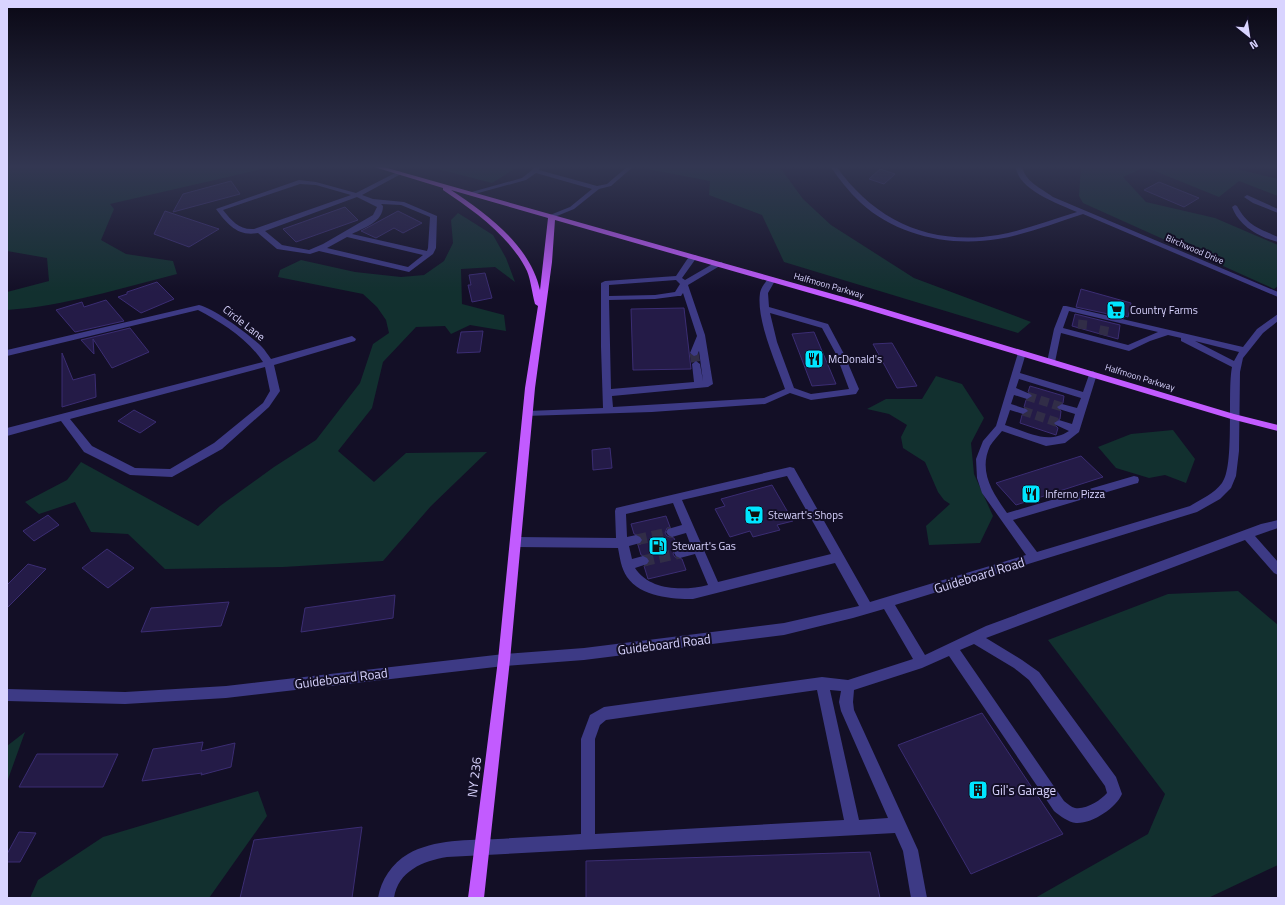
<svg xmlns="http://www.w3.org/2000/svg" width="1285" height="905" font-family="'Titillium Web',sans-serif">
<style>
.green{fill:#12302f}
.building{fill:#241b47;stroke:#3b2d73}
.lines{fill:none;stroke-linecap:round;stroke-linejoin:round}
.minor-tunnel-far1{stroke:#312d47;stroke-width:9;stroke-dasharray:9 4.5;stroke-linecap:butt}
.minor-tunnel{stroke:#312d47;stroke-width:11;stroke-dasharray:11 5.5;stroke-linecap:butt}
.minor{fill:#3d3a85;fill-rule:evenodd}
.major{fill:#c25bff;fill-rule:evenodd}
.labels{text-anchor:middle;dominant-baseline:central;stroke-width:4;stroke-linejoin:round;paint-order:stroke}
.far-street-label{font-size:9px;fill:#d9d4ff;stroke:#130f26}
.poi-label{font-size:11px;fill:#d9d4ff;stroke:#130f26;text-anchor:start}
.street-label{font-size:11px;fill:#d9d4ff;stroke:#130f26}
.near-street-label{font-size:13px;fill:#d9d4ff;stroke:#130f26}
.near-poi-label{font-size:13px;fill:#d9d4ff;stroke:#130f26;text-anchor:start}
</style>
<rect width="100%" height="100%" fill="#130f26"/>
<path class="green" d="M7,166C28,166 48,168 69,166H275L110,204L114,209L101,240L126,254L173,261L177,274C121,288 65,306 7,310V292L49,281L47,258L7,251Z
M436,166H519L492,183L430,167Z
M653,166H779L803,199L831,225L914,278L1031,322L1018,333L784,262L762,215L709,195L710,181L647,169Z
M1081,166H1225L1278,179V196L1239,181L1219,197L1145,167L1123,177L1146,202L1215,218L1278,245V286L1274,289L1083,203L1079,196Z
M458,213L493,235L506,258L515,282L495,267L461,269L462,304L504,315L506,331L470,325L451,334L445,326L416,327L383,362L372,408L338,451L374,482L406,453L487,452L431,506L383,561L283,567L165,569L128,534L91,532L75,502L39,514L25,502L67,480L81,462L198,526L220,506L274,467L316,440L360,383L373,344L389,333L386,320L377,307L363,294L278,277L280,270L301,260L355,272L401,277L424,275L444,261L453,243L451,220Z
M936,376L962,384L984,418L971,443L974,474L993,516L980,543L929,545L926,526L950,504L944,500L938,492L925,462L903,448L901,437L907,425L889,414L867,409L886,399H922Z
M1173,430L1195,459L1186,483L1165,475L1149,478L1116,468L1098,447L1131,434Z
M1238,591L1278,625V865L1208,898H1035L1148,834L1165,794L1048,640L1168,594Z
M25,732L7,782V746Z
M258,791L267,816L209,898H30L38,880L103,837Z"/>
<path class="building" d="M880,169L895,174L884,184L869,179Z
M231,181L240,194L173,212L183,194Z
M1159,182L1199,198L1184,207L1144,190Z
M345,207L358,220L296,242L283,229Z
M165,211L219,229L189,247L154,234Z
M398,211L422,223L403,233L394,228L376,238L361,231Z
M485,273L492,298L472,302L468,285H471L469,275Z
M157,282L174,299L141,313L118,297L127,294V292Z
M1081,289L1131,303L1128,317L1122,315V317L1076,307Z
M106,300L124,321L75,332L56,310L82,302L84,307Z
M684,308L691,369L633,370L631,309Z
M1075,314L1120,325L1118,339L1072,326Z
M130,328L149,352L112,368L93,339L94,354L81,340Z
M483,331L480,352L457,353L461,332Z
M814,332L836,384L812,386L792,334Z
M892,343L917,386L897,388L873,344Z
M62,353L73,380L95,374L96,397L62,407Z
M1030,386L1064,396L1063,403L1056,407L1061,411L1060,419L1053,423L1058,428L1056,435L1020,423L1022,415L1029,411L1024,407L1026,400L1033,396L1028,392Z
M134,410L156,422L140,433L118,421Z
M610,448L612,468L593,470L592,450Z
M1081,456L1103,477L1016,505L996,483Z
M772,485L793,521L777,525L780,530L753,537L750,531L730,537L715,509L725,506L721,499Z
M48,515L59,525L34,541L23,531Z
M666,516L670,527L667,528L665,533L667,536L674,538L678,548L675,549L673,554L675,557L682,559L686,570L648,579L644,566L648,565L650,560L648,557L641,555L638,545L641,544L643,539L641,536L634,534L631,524Z
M107,549L134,568L108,588L82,568Z
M28,564L46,569L7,608V585Z
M395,595L393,618L301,632L305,608Z
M229,602L221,626L141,632L151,608Z
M982,713L1063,834L971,874L898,745Z
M203,742L201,751L235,743L231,767L201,775L202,773L142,781L153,749Z
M37,754H118L103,787H19Z
M362,827L352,898H240L254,840Z
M19,832L36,833L20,862H7V854Z
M870,852L880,898H586V861Z"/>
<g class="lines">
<path class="minor-tunnel-far1" d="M1082,329L1083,319
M1103,335L1105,325
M694,353L696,364
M1027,396L1062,407
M1023,411L1059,423"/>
<path class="minor-tunnel" d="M636,540L672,532
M643,561L680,553"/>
<path class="minor" d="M381,166H388L383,169H379L378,168Z
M535,166H541L539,170L597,186L607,184L628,166H634L611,186L599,189L574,209L552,218L549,216L550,215L570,207L592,189L536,173L526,180L471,195L468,193L522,178L532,170Z
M830,166H836C875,221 930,246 998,235C1025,230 1051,220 1077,212C1059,204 1016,189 1016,166H1022C1025,182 1041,188 1053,197L1278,292V297L1083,214C1055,223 1027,234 998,239C951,247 897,236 861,203C849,192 839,179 830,166Z
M399,171L401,172V174L362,195L373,199L404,202L437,216L436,248L433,254L409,272L319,251L310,254L277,249L258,233C238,237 227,224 216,209L299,180L316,182L356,193ZM300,184L316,185L351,195L254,229C239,230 232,221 223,210ZM357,197L377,207L373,215L323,244L309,250L282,245L265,231ZM381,204L401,205L430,217L428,248L427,251L352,234C364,228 383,222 383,206ZM347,237L423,255L408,267L327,248Z
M1247,195L1278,209V213L1253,203L1244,197Z
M1235,205L1237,206C1248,226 1258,228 1278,237V242C1259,237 1239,226 1232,207Z
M690,255H696L697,257L682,278L685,280L716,262H722L723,264L688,285L705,335L713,384L708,387L612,396L613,407L764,398L785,389C776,363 756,320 760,293C761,287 766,282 769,277H772L776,279L768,293L769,307L828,324L844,354L859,389L856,394L811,400L790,393L765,404L652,412L525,416L523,414L528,411L603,408L601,347V283L605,281L676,276ZM676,280L680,284L675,292L655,295L609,296V285ZM683,293L697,336L690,353L694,356L697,355L699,351L703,381L700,364L696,361L692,364L694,382L611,389L609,300L655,299L678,296H681ZM770,313L822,328L836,354L849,389L811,394L794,388L777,342Z
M199,305C215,309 250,335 262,347C265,350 268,355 271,359L352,336L356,339L355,341L274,365L280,391L269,407L222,449L172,477L130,475L84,452L61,421L7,436V428L263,362C248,339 221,322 198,310L7,356V350ZM265,367L270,391L263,403L214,443L170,469L135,468L92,446L70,419Z
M1063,306H1066L1243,347L1257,329L1278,314V321L1263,333L1243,358L1240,372L1239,451L1236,476L1231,488L1220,499L1197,512L895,605L925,655L986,626L1261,524L1278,520V528L1255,536L1278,562V575L1274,573L1245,540L986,638L1022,660L1039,672L1116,777L1122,794C1116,808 1092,824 1076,823C1068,822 1060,816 1054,811L949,656L922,668L854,690L853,702L854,710L918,850L927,898H911L903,851L895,833L447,857C423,861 398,871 394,898H378C381,880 392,863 408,854C434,839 469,840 498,839C525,837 553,836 581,834V739L590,715L604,707L822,677L848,680L913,659L884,609L853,618L784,635L584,660L504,666L226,698L125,704L7,701V689L125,692L226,686L504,654L584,648L784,623L859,606L835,563L693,599C672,599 641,597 627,577C621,568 620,558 618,548L516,547L512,545L510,542L512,539L516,537L616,538L615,511L616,508L790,467L794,468L870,602L1026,555L982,493L977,478L976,459L983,441L996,426L1018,353L1022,350L1026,353L1020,373L1083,392L1090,372L1093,371L1097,374L1079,432L1065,443L1046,446L1002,431C998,436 993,441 990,446C978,472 993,493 1007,513L1134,476L1138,477L1139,480L1138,483L1134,484L1013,520L1037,552L1190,506C1201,499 1214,494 1222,483C1235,467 1227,392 1232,367L1181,341V338L1168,335L1150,341L1129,351L1061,333L1055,362L1054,364H1048L1047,362L1054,329ZM1069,311L1158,332L1128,345L1063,328ZM1195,341L1239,352L1234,361ZM1019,379L1081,398L1077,408L1062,404L1057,407L1059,409L1075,414L1072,424L1059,420L1054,423L1056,425L1069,431C1047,445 1028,432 1005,425L1010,410L1023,414L1028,411L1026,409L1011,404L1014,395L1027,399L1032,396L1030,394L1016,388ZM787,476L831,554L718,582L682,500ZM673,503L682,525L668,529L666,532L668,535L672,537L686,533L691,546L676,550L674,553L676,556L680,558L695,554L708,585C684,591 650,591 635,568L647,564L649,561L647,558L643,556L632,559L629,546L640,543L642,540L640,537L636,535L627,537L626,514ZM974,644L1014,668L1029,680L1105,786L1107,793C1101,800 1086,810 1075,808C1071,807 1068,804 1064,801L960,650ZM817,690L844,820L595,834V739L600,725L606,720ZM830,690L841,691L839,702L841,711L888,818L859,820Z"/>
<path class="major" d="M371,166H380L861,302L1234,414L1278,425V431L1231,419L855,306L555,220L552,262L535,388L510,660L484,898H468L498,660L525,388L538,306L535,304C532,293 531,281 527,271C510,236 474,211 443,190V188ZM451,190L548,218L540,290C530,245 487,214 451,190Z"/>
</g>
<linearGradient id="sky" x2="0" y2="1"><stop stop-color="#0a0815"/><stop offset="0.57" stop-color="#333752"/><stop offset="1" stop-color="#333752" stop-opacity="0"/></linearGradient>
<rect width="1285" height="292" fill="url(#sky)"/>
<defs>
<symbol id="supermarket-square" viewBox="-11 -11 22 22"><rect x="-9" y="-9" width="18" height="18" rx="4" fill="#00e5ff" stroke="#130f26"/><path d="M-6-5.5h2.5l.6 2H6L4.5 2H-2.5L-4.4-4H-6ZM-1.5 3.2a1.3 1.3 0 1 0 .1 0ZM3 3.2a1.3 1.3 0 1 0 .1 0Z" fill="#111"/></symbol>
<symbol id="restaurant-square" viewBox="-11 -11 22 22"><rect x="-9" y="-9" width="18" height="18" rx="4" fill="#00e5ff" stroke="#130f26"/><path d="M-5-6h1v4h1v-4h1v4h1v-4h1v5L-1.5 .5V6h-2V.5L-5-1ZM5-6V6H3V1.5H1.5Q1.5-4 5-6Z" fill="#111"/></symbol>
<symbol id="fuel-square" viewBox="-11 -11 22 22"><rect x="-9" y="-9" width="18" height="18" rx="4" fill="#00e5ff" stroke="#130f26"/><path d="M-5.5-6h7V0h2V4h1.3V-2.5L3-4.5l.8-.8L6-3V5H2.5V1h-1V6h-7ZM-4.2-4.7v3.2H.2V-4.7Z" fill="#111"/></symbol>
<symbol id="building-square" viewBox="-11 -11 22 22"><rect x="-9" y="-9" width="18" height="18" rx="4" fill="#00e5ff" stroke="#130f26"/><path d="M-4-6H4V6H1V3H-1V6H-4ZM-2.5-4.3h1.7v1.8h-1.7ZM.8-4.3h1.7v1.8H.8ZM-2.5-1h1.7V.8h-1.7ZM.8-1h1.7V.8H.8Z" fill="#111"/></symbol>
</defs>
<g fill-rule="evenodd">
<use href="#supermarket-square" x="1105" y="299" width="22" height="22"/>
<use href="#restaurant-square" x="803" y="348" width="22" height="22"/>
<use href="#restaurant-square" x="1020" y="483" width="22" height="22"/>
<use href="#supermarket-square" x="743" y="504" width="22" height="22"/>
<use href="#fuel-square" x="647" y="535" width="22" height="22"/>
<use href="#building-square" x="967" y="779" width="22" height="22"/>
</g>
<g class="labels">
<g class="far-street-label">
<text transform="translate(1195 249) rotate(23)">Birchwood Drive</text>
<text transform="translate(829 285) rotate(16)">Halfmoon Parkway</text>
<text transform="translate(1140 377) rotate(17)">Halfmoon Parkway</text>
</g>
<g class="poi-label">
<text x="1130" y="310">Country Farms</text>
<text x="828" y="359">McDonald's</text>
<text x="1045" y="494">Inferno Pizza</text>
<text x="768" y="515">Stewart's Shops</text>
<text x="672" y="546">Stewart's Gas</text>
</g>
<g class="street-label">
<text transform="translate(244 323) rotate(38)">Circle Lane</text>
</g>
<g class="near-street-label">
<text transform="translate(979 575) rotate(-17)">Guideboard Road</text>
<text transform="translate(664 644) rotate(-7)">Guideboard Road</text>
<text transform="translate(341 678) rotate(-7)">Guideboard Road</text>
<text transform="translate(474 777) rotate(-83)">NY 236</text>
</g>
<g class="near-poi-label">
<text x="992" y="790">Gil's Garage</text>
</g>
</g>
<rect width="1285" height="905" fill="none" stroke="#d9d4ff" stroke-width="16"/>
<g transform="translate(1249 36) rotate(150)" stroke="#130f26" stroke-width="3" paint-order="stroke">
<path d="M0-3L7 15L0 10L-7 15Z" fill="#d9d4ff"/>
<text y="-6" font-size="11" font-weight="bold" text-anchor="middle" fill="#d9d4ff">N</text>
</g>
</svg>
